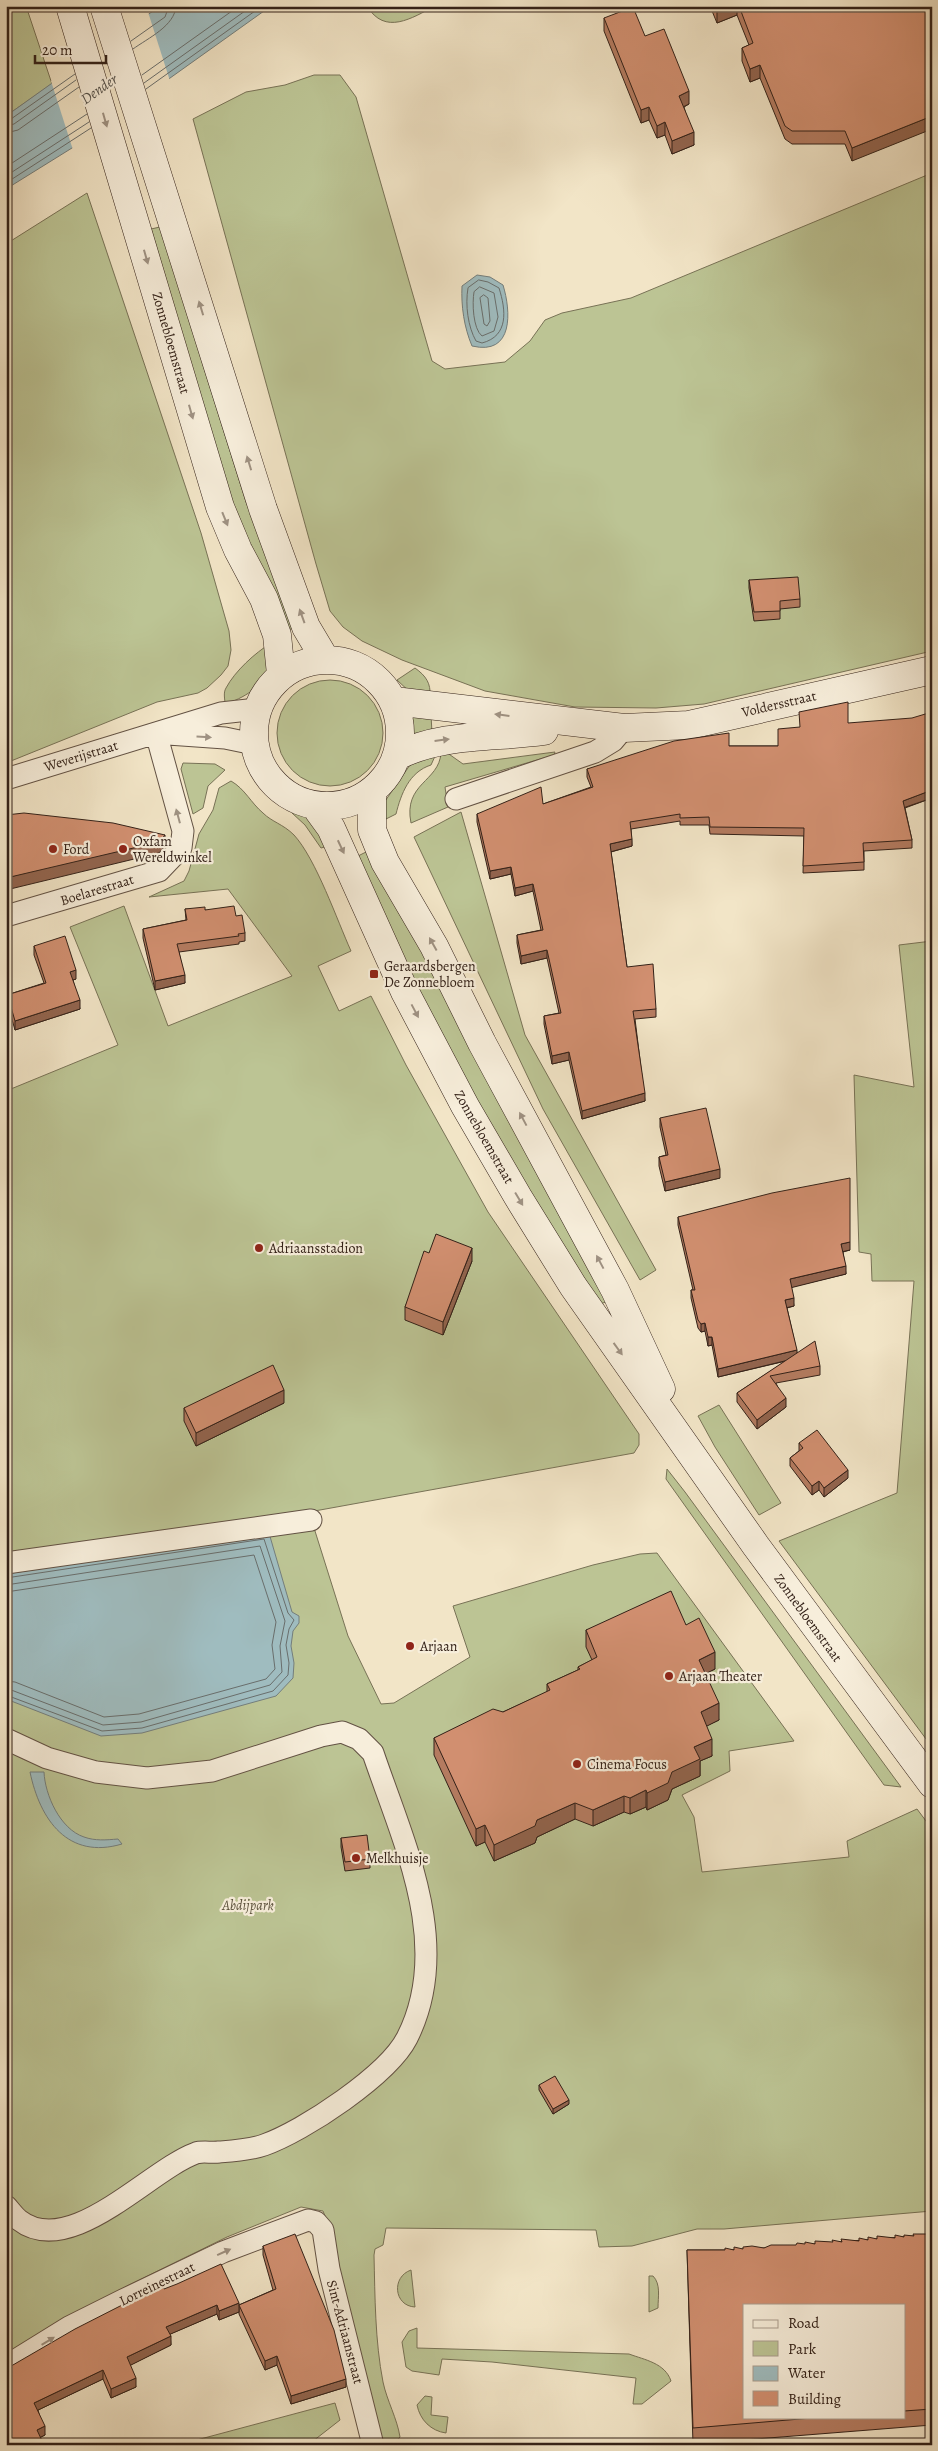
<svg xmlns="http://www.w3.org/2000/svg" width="938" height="2451" font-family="Alegreya,serif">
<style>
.green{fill:#bcc494;stroke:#787256}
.water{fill:#9fbcbf;stroke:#747e7c}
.pier{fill:#f2e5c7}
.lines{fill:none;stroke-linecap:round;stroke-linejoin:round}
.shore{stroke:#696e6c;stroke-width:1}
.street-casing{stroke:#635244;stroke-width:23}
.secondary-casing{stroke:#332118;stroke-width:29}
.street{stroke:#f7eedb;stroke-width:21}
.secondary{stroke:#f7eedb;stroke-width:28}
.wall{fill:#b47b60;stroke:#332118;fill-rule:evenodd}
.shaded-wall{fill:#92644e;stroke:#332118}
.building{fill:#d18f70;stroke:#332118}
.oneway{fill:#9f9283}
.poi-dot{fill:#8f2418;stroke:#f7eedb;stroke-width:2}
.labels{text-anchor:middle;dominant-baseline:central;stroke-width:4.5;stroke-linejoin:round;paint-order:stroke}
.street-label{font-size:14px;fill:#332118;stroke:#f7eedb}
.poi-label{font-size:14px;fill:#332118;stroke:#f7eedb;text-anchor:start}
.park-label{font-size:14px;font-style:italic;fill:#5c523d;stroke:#f7eedb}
.water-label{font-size:15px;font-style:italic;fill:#53504a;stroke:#f7eedb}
</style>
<rect width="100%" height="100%" fill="#f2e5c7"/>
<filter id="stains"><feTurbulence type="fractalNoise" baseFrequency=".004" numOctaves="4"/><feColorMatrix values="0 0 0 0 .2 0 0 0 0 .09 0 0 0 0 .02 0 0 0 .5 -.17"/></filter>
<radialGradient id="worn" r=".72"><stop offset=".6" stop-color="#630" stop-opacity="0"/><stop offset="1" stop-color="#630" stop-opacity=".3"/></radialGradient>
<path class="green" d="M6,6H26L52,84L6,116Z
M367,6H435C412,18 385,36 367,6Z
M314,75H340L356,97L432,361L445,369L505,362L530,341L545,320L562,313L631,298L932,173V651L704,704L656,708L575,707L485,691L402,660L362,641L343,627L330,611L316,564L193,119L246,92L285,85Z
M87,193L201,533L229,631L231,650L228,666L221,675L207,688L198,693L157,702L6,763V244Z
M160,227L246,502L297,627L284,631L246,549L151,229Z
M271,643C270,651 271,659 269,667C265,686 242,699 225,704C225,699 223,693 226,688C235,671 255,653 271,643Z
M415,668C426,676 431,683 430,697L412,694L397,680Z
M277 733a53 53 0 1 1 106 0a53 53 0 1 1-106 0Z
M411,712L431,715L432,733L413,741Z
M446,752L463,764L555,752L554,755L445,787L448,807L411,823C403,783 439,782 441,753Z
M436,754L431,765C409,772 401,794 396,814L380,822L381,807L410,765Z
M183,763L215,764L225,770L208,786L203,808L193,814L181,769Z
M231,781C245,789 251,803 263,813C272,822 283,824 294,835C316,859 337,920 351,951L318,966L339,1011L371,996L406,1065L488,1212L639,1434V1445L634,1453L309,1512L348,1636L381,1704L394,1703L470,1657L453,1606L593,1565L640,1554L657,1553L794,1741L729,1751L730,1771L682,1795L694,1817L702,1872L849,1857L847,1841L917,1809L932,1829V2211L724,2229H697L632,2246L599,2247L596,2230L386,2228L383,2245L375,2249L374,2255C375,2297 375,2341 383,2382C387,2401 397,2418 400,2437L395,2443H384L379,2440L330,2228L323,2211L301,2207L227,2237L129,2285L12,2353L6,2346V1091L118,1045L70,927L124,906L168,1026L292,976L228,889L149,897L184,881L189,871L199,834L213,810L219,788Z
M294,809L316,820L332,845L321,848L305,825L292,813Z
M461,812L525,1035L656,1270L640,1280L543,1109L414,837Z
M370,850L606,1302L600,1304L593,1301L418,1005L356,857Z
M932,941V1747L779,1541L897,1493L914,1281H872L871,1254L859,1252L854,1075L914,1087L899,945Z
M719,1405L781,1503L759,1515L715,1447L698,1416Z
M667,1469L685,1492L901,1787L884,1785L666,1479Z
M411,2270L415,2307C394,2306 391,2277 411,2270Z
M649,2276H653C661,2284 658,2297 658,2308L649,2312Z
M417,2328V2348L629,2354C645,2360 665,2363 671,2381L642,2404H633L636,2378L492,2362L442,2359L439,2375L412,2371L406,2367L402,2342L409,2331Z
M425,2396L432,2397L431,2415L448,2417L446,2433C431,2431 420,2420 417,2405Z
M335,2403L340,2420L308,2445H178Z"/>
<path class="water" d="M160,6H271L72,148L6,189V116Z
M477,275L490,277L503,285C511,311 514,356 472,346C464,327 461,306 462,286Z
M269,1533L292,1612L299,1616V1623L293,1631L291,1646L294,1663L293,1678L276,1696L142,1733L101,1736L6,1699V1574Z
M30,1772H44C45,1795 60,1829 84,1837C95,1841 106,1840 118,1839L122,1844C68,1860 40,1820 30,1772Z"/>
<path class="pier" d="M148,12L170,81L73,150L51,81Z"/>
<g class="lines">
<path class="shore" d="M131,41L165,17L169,6
M133,49C148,38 175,26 176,6
M142,75L239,6
M144,83L252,6
M146,89L262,6
M6,120L11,119L75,74
M6,126L14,124L76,80
M6,133L18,130L79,87
M6,167L87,114
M6,176L89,122
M6,183L91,128
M479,280L488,282L499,288C506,310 509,336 482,343L476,341C468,327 465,305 468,288Z
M480,287L494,293L498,317L494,331L482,336C473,329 472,303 474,292Z
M484,295L488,298L490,321L487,326L484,324L480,298Z
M6,1578L264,1539L288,1613L294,1620L289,1629L286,1645L289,1663L288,1675L273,1691L142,1728L102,1731L6,1695
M6,1585L260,1546L285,1621L280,1646L282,1672L270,1685L141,1722L103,1725L6,1688
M6,1592L254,1555L276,1622L272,1645L275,1669L266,1679L139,1714L104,1717L15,1682L6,1681"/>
<defs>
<path id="street" d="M168,734L225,738L254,744
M6,779L221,713L257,709
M456,799L595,752L613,741L624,728
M6,916L159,871L181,848L183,831L156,733
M6,1563L311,1520
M6,1739L47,1758L96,1772L147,1778L212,1771L321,1736L342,1732L359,1739L373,1753C403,1842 454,1945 407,2038C388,2075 304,2131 264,2145C250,2150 233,2151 219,2152C212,2153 202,2151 196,2153C149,2170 70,2260 19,2220C14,2216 10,2210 6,2206
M6,2366L69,2327L123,2300L223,2252L308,2220L316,2222L323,2230L329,2269L373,2445"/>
<path id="secondary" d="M70,6L220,507L238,550L264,599L277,635L281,674
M104,6L263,509L306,627L325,659
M254 733a73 73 0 1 1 146 0a73 73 0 1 1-146 0Z
M394,701L624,728L689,725L932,670
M397,756C442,733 494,738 544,731
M372,791V830L385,862L434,946L482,1043L615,1290L661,1389
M315,806L331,828L405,992L465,1106L518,1197L573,1286L756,1546L932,1784"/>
</defs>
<use href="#street" class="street-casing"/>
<use href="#secondary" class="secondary-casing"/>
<use href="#street" class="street"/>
<use href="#secondary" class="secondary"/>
</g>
<path class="wall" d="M710,6H932L852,161L845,144H792L785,139L760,78L750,82L742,61V48L749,45L737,15L717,23Z
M604,18L645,36L689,104L684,107L694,145L672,154L665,135L657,138L649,120L641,123L604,31Z
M749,580L800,599V607L780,609V619L754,621L749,588Z
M848,723L932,798L905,808L912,840V848L864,851V870L803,873L804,836L710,834L709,825H680V821L631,829L632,846L611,852L627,967L656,1009V1017L635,1019L645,1101L582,1119L569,1060L552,1064L544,1024V1016L559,1013L547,958L521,964L517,943V935L541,930L533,891L515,896L511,874L490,879L477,822V814L543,804L591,787L587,777V769L729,746H778Z
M185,909L205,910L236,916L245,933V941L239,942V944L179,952L185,983L155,990L143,938V929L186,920Z
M34,946L76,979L73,980L80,1009L15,1030L11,1016L6,1018V983L10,994L44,983L34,955Z
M660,1118L720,1178L665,1191L659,1166V1157L666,1155L660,1127Z
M678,1217L850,1250L843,1252L846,1274L791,1287L794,1306L787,1308L797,1353L820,1366V1375L776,1383L786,1407L757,1429L737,1402V1393L786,1361L718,1377L712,1345L708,1346L705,1331L701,1332L698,1328L691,1298V1290H693L678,1225Z
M429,1253L472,1261L443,1335L405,1320V1307Z
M284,1403L196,1446L184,1421V1408Z
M799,1443L848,1478L824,1497L819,1490L812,1495L790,1466V1458L799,1451Z
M686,1625L715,1669L705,1674L719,1720L706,1726L712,1756L700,1761V1776L672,1789L668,1800L647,1810L646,1807L630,1814L624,1812L593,1826L575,1819L537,1837L535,1843L494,1861L485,1842L476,1846L434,1755V1738L503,1712L547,1692V1684L578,1670V1667L592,1660L586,1647V1630Z
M341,1838L370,1859V1868L345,1871L341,1847Z
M539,2085L569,2104L553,2114L539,2090Z
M932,2234V2425L693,2444L687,2250H725L764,2248L913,2236ZM904,2305V2417H744Z
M263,2246L346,2387L291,2404L277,2365L265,2370L239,2314V2305L273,2290L263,2255Z
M164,2289L239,2312L219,2320L217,2314L170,2334L171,2345L130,2365L136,2387L111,2398L103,2379L38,2410L45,2435L41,2437L7,2369Z"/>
<path class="shaded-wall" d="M728,6H737V15L717,23V10Z
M760,65V78L750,82V69Z
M689,91V104L679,109V96Z
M649,107V120L641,123V110Z
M932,116V129L852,161V148Z
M665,122V135L657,138V126Z
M694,132V145L672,154V141Z
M932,790V798L903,808V801Z
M165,835V846L159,853L6,890V878Z
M632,839V846L610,852V844Z
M511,867V874L490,879V871Z
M533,884V891L515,896V888Z
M547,950V958L521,964V956Z
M76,970V979L70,981V972Z
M185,975V983L155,990V981Z
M80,1000V1009L15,1030V1021Z
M11,1007V1016L6,1018V1009Z
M569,1052V1060L552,1064V1056Z
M645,1093V1101L582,1119V1111Z
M720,1169V1178L665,1191V1182Z
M850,1242V1250L841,1252V1244Z
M472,1248V1261L443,1335V1322Z
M846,1266V1274L790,1288V1279Z
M794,1298V1306L785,1308V1300Z
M705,1323V1331L701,1332V1324Z
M708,1337H712V1345L708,1346Z
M797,1350V1358L718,1377V1369Z
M284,1390V1403L196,1446V1433Z
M786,1398V1407L757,1429V1420Z
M848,1470V1478L824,1497V1488Z
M819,1481V1490L812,1495V1486Z
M715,1652V1669L699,1677V1660Z
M719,1703V1720L701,1729V1712Z
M712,1739V1756L700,1761V1776L672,1789L668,1800L647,1810V1793L672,1772L694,1747Z
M646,1790V1807L630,1814V1798Z
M624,1796V1812L593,1826V1810Z
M575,1803V1819L537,1837L535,1843L494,1861V1845L537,1820Z
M485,1825V1842L476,1846V1829Z
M569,2100V2104L553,2114V2109Z
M239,2303V2312L219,2320V2311Z
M217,2305V2314L166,2336V2327Z
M171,2336V2345L127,2367V2357Z
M277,2356V2365L265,2370V2361Z
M103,2370V2379L34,2412V2403Z
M136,2378V2387L111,2398V2389Z
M346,2379V2387L291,2404V2396Z
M45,2426V2435L37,2439V2430Z"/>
<path class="building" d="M715,6H728L717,10Z
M739,6H932V116L852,148L845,131H792L785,126L760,65L750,69L742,48L753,43Z
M633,7L645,36L664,29L689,91L679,96L694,132L672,141L665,122L657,126L649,107L641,110L604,18Z
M798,577L800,599L780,601V611L754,612L749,580Z
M848,702V723L912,718L932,712V762H930L932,766V790L903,801L912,840L863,843L864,862L803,866L804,828L710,827L709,817L680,818V814L630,822L632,839L610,844L627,967L653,964L656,1009L633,1011L645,1093L582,1111L569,1052L552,1056L544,1016L561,1013L547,950L521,956L517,935L543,930L533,884L515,888L511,867L490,871L477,814L541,787L543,804L593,787L587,769L674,741L729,733V746H778V729L800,727L799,712Z
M24,813L113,823L165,835L159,842L6,878V815Z
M234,906L236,916L242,915L245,933L238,934L239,936L177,944L185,975L155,981L143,929L187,920L185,909L205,907V910Z
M65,936L76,970L70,972L80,1000L15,1021L11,1007L6,1009V983L10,994L46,983L34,946Z
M706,1108L720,1169L665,1182L659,1157L668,1155L660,1118Z
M850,1178V1242L841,1244L846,1266L790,1279L794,1298L785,1300L797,1350L718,1369L712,1337H708L705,1323L701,1324L698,1320L691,1290H695L678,1217L772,1193Z
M436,1234L472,1248L443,1322L405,1307L424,1251L429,1253Z
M815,1341L820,1366L770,1376L786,1398L757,1420L737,1393Z
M273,1365L284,1390L196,1433L184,1408Z
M817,1430L848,1470L824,1488L819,1481L812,1486L790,1458L803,1448L799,1443Z
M671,1591L686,1625L699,1618L715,1652L699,1660L719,1703L701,1712L712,1739L694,1747L700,1759L672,1772L668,1783L647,1793L646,1790L630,1798L624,1796L593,1810L575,1803L537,1820L535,1826L494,1845L485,1825L476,1829L434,1738L493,1709L503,1712L550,1690L547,1684L580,1669L578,1667L597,1657L586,1630Z
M367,1835L370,1859L345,1862L341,1838Z
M555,2076L569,2100L553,2109L539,2085Z
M295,2234L334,2330L346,2379L291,2396L277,2356L265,2361L239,2305L276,2289L263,2246Z
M913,2234H932V2409L904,2411V2305H744V2417H824L693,2428L687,2250H725V2248L734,2250V2247L743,2249V2247L752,2246L764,2248L771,2245H796L797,2243L805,2244V2242L815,2244V2241L833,2242L832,2240L842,2242L841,2239L859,2241V2238L868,2240V2237L877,2239V2236L895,2238V2235L904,2237V2235L914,2236Z
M221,2264L239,2303L219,2311L217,2305L166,2327L171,2336L127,2357L136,2378L111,2389L103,2370L34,2403L45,2426L37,2430L44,2445H6V2369L75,2329L128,2302L163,2285L164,2289L177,2284Z"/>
<defs><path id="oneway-solid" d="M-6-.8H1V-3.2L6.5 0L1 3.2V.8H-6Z" transform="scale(1.25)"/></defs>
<g class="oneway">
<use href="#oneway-solid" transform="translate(105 120) rotate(74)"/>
<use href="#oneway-solid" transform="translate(146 257) rotate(74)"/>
<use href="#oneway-solid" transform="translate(201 308) rotate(-107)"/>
<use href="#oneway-solid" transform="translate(191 412) rotate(74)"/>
<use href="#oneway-solid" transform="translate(249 463) rotate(-107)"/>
<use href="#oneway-solid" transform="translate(225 519) rotate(68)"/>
<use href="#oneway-solid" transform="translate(302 616) rotate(-110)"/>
<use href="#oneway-solid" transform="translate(502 715) rotate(-173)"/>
<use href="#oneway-solid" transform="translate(204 737) rotate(4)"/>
<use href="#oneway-solid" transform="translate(442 740) rotate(-7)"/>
<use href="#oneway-solid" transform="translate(178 816) rotate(-105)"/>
<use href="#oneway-solid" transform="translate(341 847) rotate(65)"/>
<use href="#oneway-solid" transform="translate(433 944) rotate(-119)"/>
<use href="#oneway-solid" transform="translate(415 1011) rotate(62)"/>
<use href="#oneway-solid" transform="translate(523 1119) rotate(-118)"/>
<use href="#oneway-solid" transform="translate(519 1199) rotate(59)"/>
<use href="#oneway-solid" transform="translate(600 1262) rotate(-118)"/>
<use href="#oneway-solid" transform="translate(618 1349) rotate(54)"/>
<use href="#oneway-solid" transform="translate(224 2252) rotate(-24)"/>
<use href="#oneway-solid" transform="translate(48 2341) rotate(-31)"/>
</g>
<g class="poi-dot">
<circle cx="53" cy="849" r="5"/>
<circle cx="123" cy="849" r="5"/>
<rect x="369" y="969" width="10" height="10" rx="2.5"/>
<circle cx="259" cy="1248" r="5"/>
<circle cx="410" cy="1646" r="5"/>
<circle cx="669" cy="1676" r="5"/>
<circle cx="577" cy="1764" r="5"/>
<circle cx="356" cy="1858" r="5"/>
</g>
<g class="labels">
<g class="street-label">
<text transform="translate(171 343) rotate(74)">Zonnebloemstraat</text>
<text transform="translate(779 704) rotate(-13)">Voldersstraat</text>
<text transform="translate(81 756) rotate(-17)">Weverijstraat</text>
<text transform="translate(97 890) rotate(-17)">Boelarestraat</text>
<text transform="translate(484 1137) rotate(60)">Zonnebloemstraat</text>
<text transform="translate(808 1618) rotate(54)">Zonnebloemstraat</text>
<text transform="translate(157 2284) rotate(-26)">Lorreinestraat</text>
<text transform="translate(345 2332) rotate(75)">Sint-Adriaanstraat</text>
</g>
<g class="poi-label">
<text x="133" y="841">Oxfam<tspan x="133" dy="16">Wereldwinkel</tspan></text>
<text x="63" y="849">Ford</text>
<text x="384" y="966">Geraardsbergen<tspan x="384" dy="16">De Zonnebloem</tspan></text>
<text x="269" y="1248">Adriaansstadion</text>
<text x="420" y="1646">Arjaan</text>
<text x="679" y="1676">Arjaan Theater</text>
<text x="587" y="1764">Cinema Focus</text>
<text x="366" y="1858">Melkhuisje</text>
</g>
<g class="park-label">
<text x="248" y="1905">Abdijpark</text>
</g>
<g class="water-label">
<text transform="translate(99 89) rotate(-35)">Dender</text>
</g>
</g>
<rect width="938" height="2451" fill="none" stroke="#f2e5c7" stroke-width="25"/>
<rect x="8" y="8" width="923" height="2436" fill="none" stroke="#332118" stroke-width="2.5"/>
<rect x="12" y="12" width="913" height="2426" fill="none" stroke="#332118"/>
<rect x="743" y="2304" width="162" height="115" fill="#f7eedb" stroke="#a99c8d"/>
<rect x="753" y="2320" width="25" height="8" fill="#f7eedb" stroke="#a99c8d"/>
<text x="788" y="2328" font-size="15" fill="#332118">Road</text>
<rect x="753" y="2341" width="25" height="15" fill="#bcc494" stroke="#a99c8d"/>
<text x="788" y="2354" font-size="15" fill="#332118">Park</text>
<rect x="753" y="2366" width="25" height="15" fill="#9fbcbf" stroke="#a99c8d"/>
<text x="788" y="2378" font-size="15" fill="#332118">Water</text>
<rect x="753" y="2391" width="25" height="15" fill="#d18f70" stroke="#a99c8d"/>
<text x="788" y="2404" font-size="15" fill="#332118">Building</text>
<path d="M35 55v8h71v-8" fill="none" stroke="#332118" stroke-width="2.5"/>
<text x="42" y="55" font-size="15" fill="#332118" stroke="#f7eedb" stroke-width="4" paint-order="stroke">20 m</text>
<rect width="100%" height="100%" filter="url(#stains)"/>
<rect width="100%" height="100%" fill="url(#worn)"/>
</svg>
